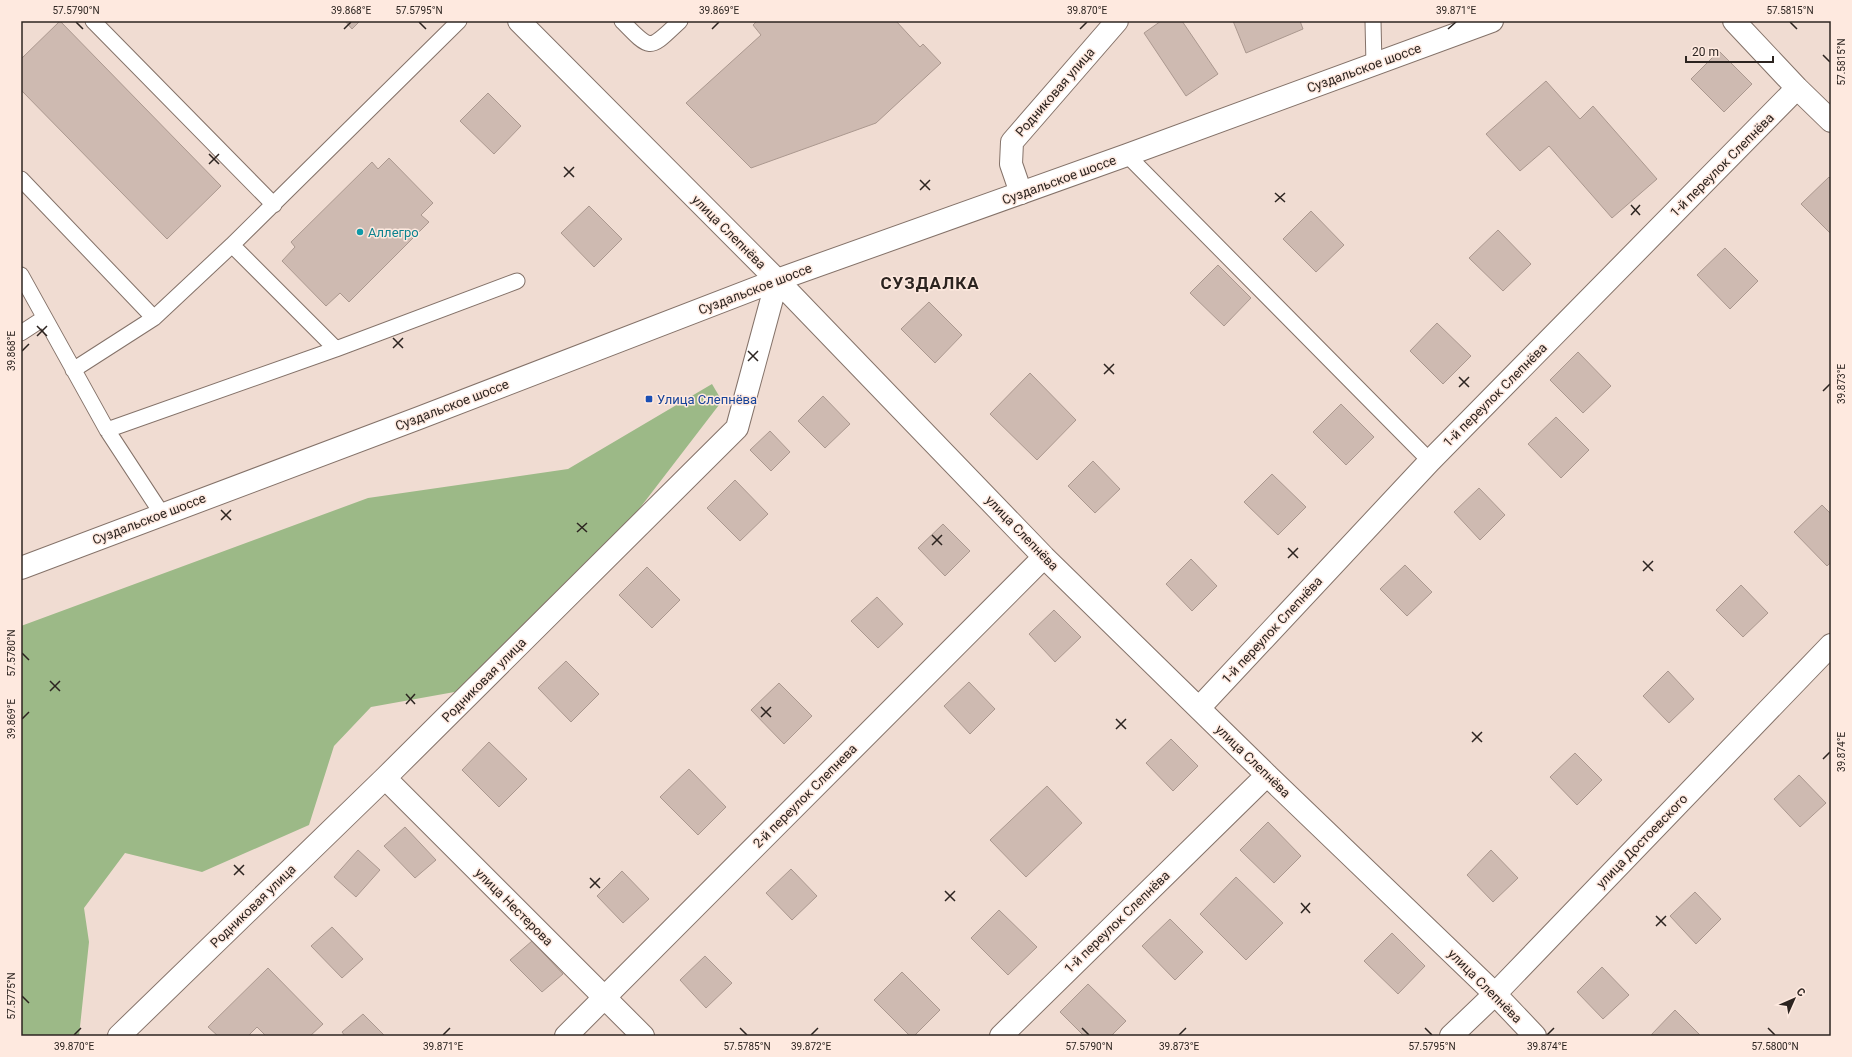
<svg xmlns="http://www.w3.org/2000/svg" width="1852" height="1057" font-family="Roboto,sans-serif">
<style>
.forest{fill:#9cb987}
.building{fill:#cebab1;stroke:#ab988f}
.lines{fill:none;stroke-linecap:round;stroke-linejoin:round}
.lane-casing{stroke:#847269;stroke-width:17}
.street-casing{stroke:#847269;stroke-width:24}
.secondary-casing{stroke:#847269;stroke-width:24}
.lane{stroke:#fff;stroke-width:15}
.street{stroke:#fff;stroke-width:22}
.secondary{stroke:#fff;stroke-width:22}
.ticks{fill:none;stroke:#2c2420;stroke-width:1.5}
.culture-dot{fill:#0f9aa8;stroke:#fee9df;stroke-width:1.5}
.transit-dot{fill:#1a4fb4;stroke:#fee9df;stroke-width:1.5}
.labels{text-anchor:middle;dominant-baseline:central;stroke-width:3;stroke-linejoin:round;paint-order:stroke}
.street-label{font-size:13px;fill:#2c2420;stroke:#fee9df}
.culture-label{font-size:13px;fill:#0d838f;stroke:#fee9df;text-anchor:start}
.transit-label{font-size:13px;fill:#164399;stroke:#fee9df;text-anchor:start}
.district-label{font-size:17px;font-weight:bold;letter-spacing:1px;fill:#2c2420;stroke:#fee9df}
.neatline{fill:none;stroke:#2c2420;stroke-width:1.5}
.ticks-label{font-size:10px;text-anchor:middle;fill:#2c2420}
</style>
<rect width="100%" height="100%" fill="#f0dcd2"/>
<path class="forest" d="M712,384L722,401L623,530L460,691L371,707L334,746L309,825L202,872L125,853L84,908L89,942L79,1036H21V626L368,498L568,469Z"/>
<path class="building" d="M60,21L221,186L167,239L21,90V59Z
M345,21H360L352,29Z
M757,21H896L920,47L923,44L941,63L876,123L751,168L686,103L761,35L753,25Z
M1161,21H1182L1218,74L1186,96L1144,33Z
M1233,21H1300L1303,29L1246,53Z
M1719,51L1752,84L1724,112L1691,79Z
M1546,81L1580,119L1593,106L1657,179L1612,218L1549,146L1520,171L1486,134Z
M488,93L521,126L494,154L460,121Z
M389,158L433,203L421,215L429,222L349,302L340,293L326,306L282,261L295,247L291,242L372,162L378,169Z
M1829,177L1831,179V234L1801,204Z
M589,206L622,239L594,267L561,233Z
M1311,211L1344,245L1316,272L1283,239Z
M1498,230L1531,264L1503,291L1469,258Z
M1725,248L1758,281L1730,309L1697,275Z
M1218,265L1251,298L1224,326L1190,293Z
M929,302L962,335L935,363L901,329Z
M1437,323L1471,356L1443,384L1410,351Z
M1578,352L1611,386L1583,413L1550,380Z
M1030,373L1076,420L1037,460L990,414Z
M823,396L850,424L825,448L798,421Z
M1341,404L1374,437L1346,465L1313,432Z
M1556,417L1589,450L1561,478L1528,444Z
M770,431L790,452L771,471L750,450Z
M1093,461L1120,489L1095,513L1068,486Z
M1272,474L1306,507L1278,535L1244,502Z
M735,480L768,514L740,541L707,508Z
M1479,488L1505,515L1480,540L1454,512Z
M1822,505L1831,514V562L1827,566L1794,532Z
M943,524L970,551L945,576L918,548Z
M1191,559L1217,586L1192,611L1166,584Z
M1405,565L1432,592L1407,616L1380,589Z
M647,567L680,600L652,628L619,595Z
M1741,585L1768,613L1743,637L1716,610Z
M877,597L903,624L878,648L851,621Z
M1054,610L1081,637L1055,662L1029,634Z
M566,661L599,694L571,722L538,688Z
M1668,671L1694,699L1669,723L1643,696Z
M969,682L995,709L970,734L944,706Z
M779,683L812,716L784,744L751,710Z
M1171,739L1198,766L1173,791L1146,763Z
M489,742L527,779L499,807L462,770Z
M1575,753L1602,780L1577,805L1550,777Z
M689,769L726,807L698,835L660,797Z
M1799,775L1826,803L1800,827L1774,799Z
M1047,786L1082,823L1026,877L990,840Z
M1268,822L1301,856L1274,883L1240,850Z
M405,827L436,860L415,878L384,846Z
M358,850L380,870L356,897L334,877Z
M1491,850L1518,878L1493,902L1467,875Z
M791,869L817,896L792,920L766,893Z
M622,871L649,899L623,923L597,896Z
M1236,877L1283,923L1246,960L1200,914Z
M1695,892L1721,919L1696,944L1670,916Z
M999,910L1037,947L1008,975L971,938Z
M1170,919L1203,952L1175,980L1142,946Z
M332,927L363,959L342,978L311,946Z
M1392,933L1425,966L1398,994L1364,961Z
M532,941L563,974L542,992L510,960Z
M705,956L732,983L706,1008L680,980Z
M1602,967L1629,995L1603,1019L1577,992Z
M268,968L323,1024L310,1036H266L257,1027L248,1036H218L208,1027Z
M902,972L940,1010L914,1036H910L874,1000Z
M1088,984L1126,1021L1111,1036H1084L1060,1012Z
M1675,1010L1701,1036L1651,1035Z
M363,1014L385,1036H345L342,1032Z"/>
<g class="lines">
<defs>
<path id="lane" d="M93,21L274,205
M459,21L232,245L336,349L517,281
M622,21C652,52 649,50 680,21
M1373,21L1374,65
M1127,155L1430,461
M21,179L154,318
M21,275L107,430L162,514
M21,333L44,318
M73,370L154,318L232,245
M107,430L336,349"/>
<path id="street" d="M519,21L777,280L1044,557L1267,775L1495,994L1535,1036
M1734,21L1797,88L1831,121
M1021,193L1011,164L1012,142L1117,21
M1199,708L1430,461L1797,88
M385,778L643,1036
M119,1036L385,778L737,428L777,280
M566,1036L1044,557
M1001,1036L1267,775
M1451,1036L1495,994L1831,645"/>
<path id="secondary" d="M21,568L419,418L777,280L1127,155L1492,21"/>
</defs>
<use href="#lane" class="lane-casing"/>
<use href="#street" class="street-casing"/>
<use href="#secondary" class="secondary-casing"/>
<use href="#lane" class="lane"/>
<use href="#street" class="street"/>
<use href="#secondary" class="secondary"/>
</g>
<path class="ticks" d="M76,22L83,29M419,22L426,29M1790,22L1797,29M344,29L351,22M712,29L719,22M1080,29L1087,22M1448,29L1456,22M1823,55L1830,62M209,154L219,164M209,164L219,154M564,167L574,177M564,177L574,167M920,180L930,190M920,190L930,180M1275,193L1285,202M1275,202L1285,193M1631,205L1640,215M1631,215L1640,205M37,326L47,336M37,336L47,326M393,338L403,348M393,348L403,338M22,351L29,344M748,351L758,361M748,361L758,351M1104,364L1114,374M1104,374L1114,364M1459,377L1469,387M1459,387L1469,377M1823,391L1830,384M221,510L231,520M221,520L231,510M577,523L587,532M577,532L587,523M932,535L942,545M932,545L942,535M1288,548L1298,558M1288,558L1298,548M1643,561L1653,571M1643,571L1653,561M22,653L29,660M50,681L60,691M50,691L60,681M406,694L415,704M406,704L415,694M761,707L771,717M761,717L771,707M22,719L29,712M1116,719L1126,729M1116,729L1126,719M1472,732L1482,742M1472,742L1482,732M1823,759L1830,752M234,865L244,875M234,875L244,865M590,878L600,888M590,888L600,878M945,891L955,901M945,901L955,891M1301,903L1310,913M1301,913L1310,903M1656,916L1666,926M1656,926L1666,916M22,996L29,1003M740,1028L747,1035M1082,1028L1089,1035M1425,1028L1432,1035M1768,1028L1775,1035M74,1035L81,1028M443,1035L450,1028M811,1035L818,1028M1179,1035L1186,1028M1547,1035L1554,1028"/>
<circle class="culture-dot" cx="360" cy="232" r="4"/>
<rect class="transit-dot" x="645" y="395" width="8" height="8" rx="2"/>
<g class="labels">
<g class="street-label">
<text transform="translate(1364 68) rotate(-20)">Суздальское шоссе</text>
<text transform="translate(1055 92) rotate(-49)">Родниковая улица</text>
<text transform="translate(1722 165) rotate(-45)">1-й переулок Слепнёва</text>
<text transform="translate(1059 180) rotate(-20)">Суздальское шоссе</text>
<text transform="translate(729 232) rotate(45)">улица Слепнёва</text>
<text transform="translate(755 289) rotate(-21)">Суздальское шоссе</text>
<text transform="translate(1495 395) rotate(-45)">1-й переулок Слепнёва</text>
<text transform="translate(452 405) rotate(-21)">Суздальское шоссе</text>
<text transform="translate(149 519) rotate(-21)">Суздальское шоссе</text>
<text transform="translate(1022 533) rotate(46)">улица Слепнёва</text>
<text transform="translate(1272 630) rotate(-47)">1-й переулок Слепнёва</text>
<text transform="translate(484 680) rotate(-45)">Родниковая улица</text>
<text transform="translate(1253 761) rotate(44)">улица Слепнёва</text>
<text transform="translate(805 796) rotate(-45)">2-й переулок Слепнева</text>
<text transform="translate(1642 841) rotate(-46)">улица Достоевского</text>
<text transform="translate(253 906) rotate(-44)">Родниковая улица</text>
<text transform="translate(514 907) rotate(45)">улица Нестерова</text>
<text transform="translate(1117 922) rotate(-44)">1-й переулок Слепнёва</text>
<text transform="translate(1485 986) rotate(45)">улица Слепнёва</text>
</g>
<g class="culture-label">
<text x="368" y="232">Аллегро</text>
</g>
<g class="transit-label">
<text x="657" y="399">Улица Слепнёва</text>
</g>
<g class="district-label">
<text x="930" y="283">СУЗДАЛКА</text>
</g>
</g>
<rect width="1852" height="1057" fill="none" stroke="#fee9df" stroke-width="44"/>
<g transform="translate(1794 999) rotate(45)" stroke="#fee9df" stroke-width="3" paint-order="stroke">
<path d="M0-3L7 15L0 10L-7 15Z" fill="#2c2420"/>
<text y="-6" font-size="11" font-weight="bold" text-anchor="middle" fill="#2c2420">С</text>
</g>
<path d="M1686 56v6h87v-6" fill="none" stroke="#2c2420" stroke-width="2"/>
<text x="1692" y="56" font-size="12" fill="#2c2420" stroke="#fee9df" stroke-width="3" paint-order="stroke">20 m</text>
<rect x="22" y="22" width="1808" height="1013" class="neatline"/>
<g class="ticks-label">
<text x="76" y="14">57.5790°N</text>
<text x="351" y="14">39.868°E</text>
<text x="419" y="14">57.5795°N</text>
<text x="719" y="14">39.869°E</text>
<text x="1087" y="14">39.870°E</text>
<text x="1456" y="14">39.871°E</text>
<text x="1790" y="14">57.5815°N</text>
<text transform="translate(1841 62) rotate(-90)" y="4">57.5815°N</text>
<text transform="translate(11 351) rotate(-90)" y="4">39.868°E</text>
<text transform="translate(1841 384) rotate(-90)" y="4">39.873°E</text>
<text transform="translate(11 653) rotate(-90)" y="4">57.5780°N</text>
<text transform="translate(11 719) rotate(-90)" y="4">39.869°E</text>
<text transform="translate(1841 752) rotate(-90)" y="4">39.874°E</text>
<text transform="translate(11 996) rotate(-90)" y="4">57.5775°N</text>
<text x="74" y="1050">39.870°E</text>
<text x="443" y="1050">39.871°E</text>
<text x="747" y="1050">57.5785°N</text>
<text x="811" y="1050">39.872°E</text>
<text x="1089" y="1050">57.5790°N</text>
<text x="1179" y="1050">39.873°E</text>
<text x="1432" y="1050">57.5795°N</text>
<text x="1547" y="1050">39.874°E</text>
<text x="1775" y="1050">57.5800°N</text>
</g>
</svg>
